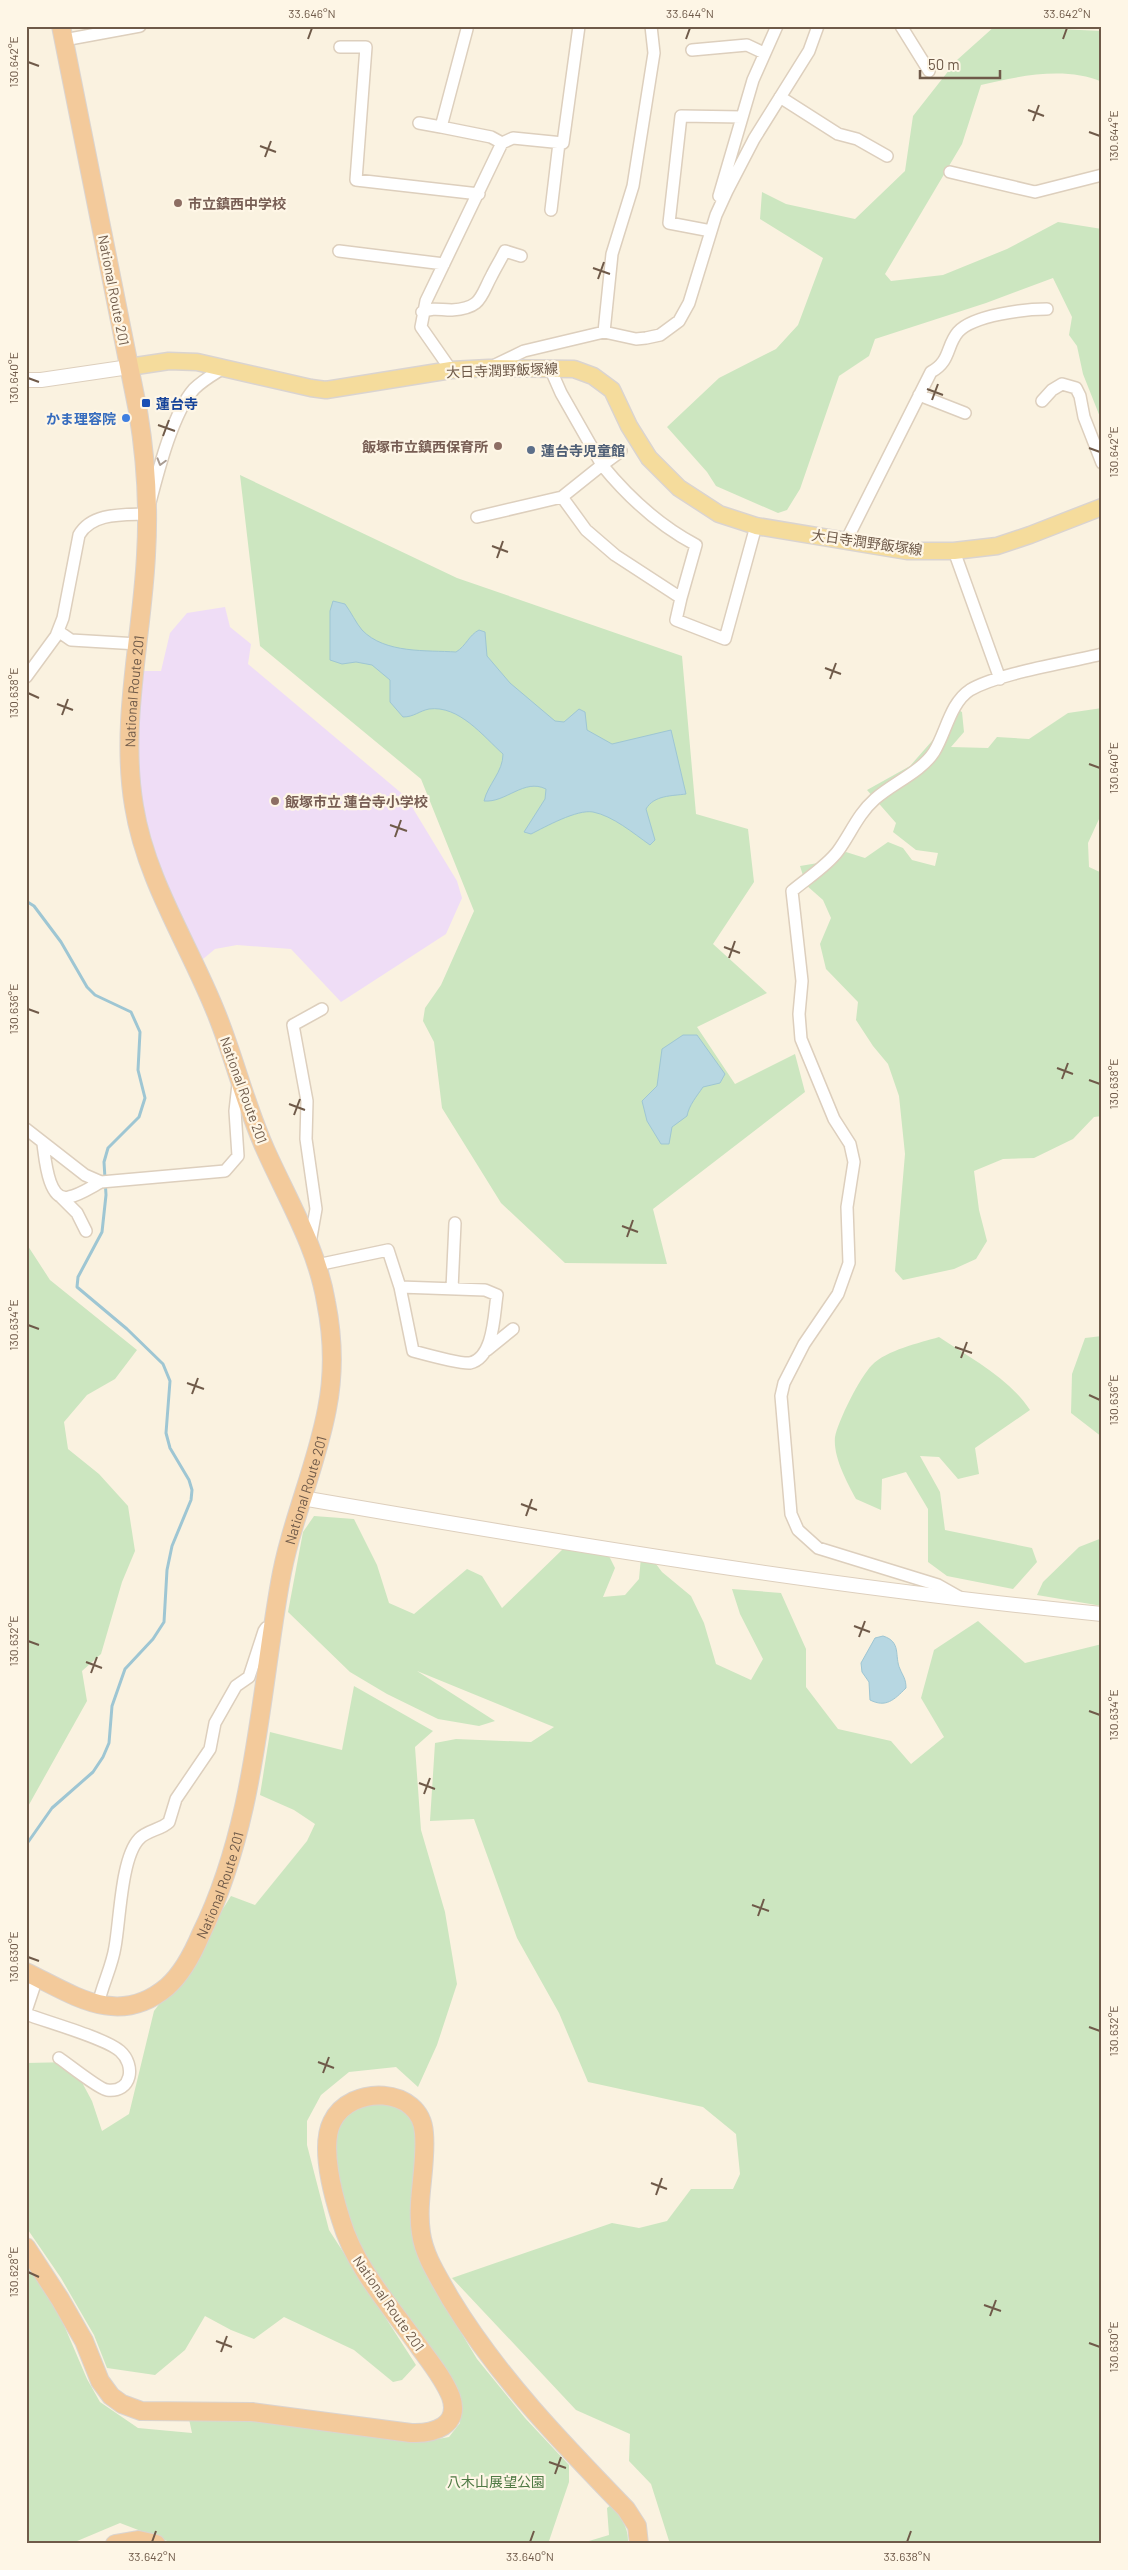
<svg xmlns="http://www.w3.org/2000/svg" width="1128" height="2570" font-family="Barlow,'Noto Sans JP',sans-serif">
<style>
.education{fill:#efddf6}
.green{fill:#cce6c0}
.water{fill:#b7d7e2;stroke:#9ec6d3}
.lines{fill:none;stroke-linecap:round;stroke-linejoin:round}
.stream{stroke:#9ec6d3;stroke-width:3}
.minor-casing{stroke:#ddcfbd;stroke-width:14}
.tertiary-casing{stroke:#ddcfbd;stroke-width:16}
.primary-casing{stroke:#dad4d0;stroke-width:19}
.trunk-casing{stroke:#dad4d0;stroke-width:20}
.minor{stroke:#fff;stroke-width:11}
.tertiary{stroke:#fff;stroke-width:14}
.primary{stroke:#f5dc9c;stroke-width:16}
.trunk{stroke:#f3ca9b;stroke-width:18}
.oneway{stroke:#a99c92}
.ticks{fill:none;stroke:#6f5a49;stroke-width:2}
.education-dot{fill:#8d6e63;stroke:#fef6e6;stroke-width:2}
.transit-dot{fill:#1a4fb4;stroke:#fef6e6;stroke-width:2}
.shop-dot{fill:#3f7fe0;stroke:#fef6e6;stroke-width:2}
.service-dot{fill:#5c6f8a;stroke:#fef6e6;stroke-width:2}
.labels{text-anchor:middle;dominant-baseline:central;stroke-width:4.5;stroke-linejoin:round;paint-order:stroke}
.education-label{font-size:14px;font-weight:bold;fill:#785e54;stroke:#fef6e6;text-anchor:start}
.street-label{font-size:14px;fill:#6f5a49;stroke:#fef6e6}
.transit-label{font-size:14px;font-weight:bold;fill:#164399;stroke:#fef6e6;text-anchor:start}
.shop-label{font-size:14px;font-weight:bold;fill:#366cbe;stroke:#fef6e6;text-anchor:end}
.service-label{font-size:14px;font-weight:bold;fill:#4e5e75;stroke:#fef6e6;text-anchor:start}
.park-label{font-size:14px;fill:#507a45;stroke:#fef6e6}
.neatline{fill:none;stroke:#6f5a49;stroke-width:2}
.ticks-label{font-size:12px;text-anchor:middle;fill:#6f5a49}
</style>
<rect width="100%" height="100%" fill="#faf2e0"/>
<path class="education" d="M225,607L230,627L251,644L248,664L406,797L457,881L462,898L446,934L341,1002L291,949L237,945L215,949L203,959L179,912L157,858L142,805L138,762L137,734L143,671H161L170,633L187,613Z"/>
<path class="green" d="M995,26L1102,31V82C1066,66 1018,76 981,85L962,144L885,274L891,281L943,275L1007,249L1058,222L1102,229V417H1100L1083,374L1077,346L1069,335L1072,317L1053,278L986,303L875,339L869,356L839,376L800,489L787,510L778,513L716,486L707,472L667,427L719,378L776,349L798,325L823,258L760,219L762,192L786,204L855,219L905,171L913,116L957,60Z
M240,475L457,578L682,656L696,814L748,829L754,882L713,944L767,993L697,1027L735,1084L795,1054L805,1092L653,1209L667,1264L565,1263L501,1203L442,1108L434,1042L423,1021L425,1008L441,985L474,911L421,779L260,646Z
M949,705L962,712L964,732L951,747L988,748L997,737L1029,739L1068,713L1102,708V820L1099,819L1088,843L1089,867L1102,873V1116L1094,1117L1073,1139L1034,1158L1003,1159L974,1171L979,1210L987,1241L976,1259L954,1269L903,1280L895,1271L905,1154L899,1096L888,1064L873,1046L856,1020L858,1002L826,969L820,944L831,918L823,900L806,885L800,866L818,863L846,852L865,858L888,842L903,848L912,860L935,866L938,853L916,850L893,832L896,823L867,790L910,766L939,733Z
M26,1243L50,1280L137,1350L115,1379L87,1395L64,1422L68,1449L99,1474L128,1506L135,1551L122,1582L101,1654L82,1671L87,1701L26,1810Z
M1102,1336V1437L1071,1413L1072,1374L1085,1338Z
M939,1337C970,1358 1009,1378 1030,1410L975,1448L979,1474L958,1479L939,1457L920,1456L940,1492L945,1530L1032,1548L1037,1562L1013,1589L947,1576L928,1562V1509L906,1472L882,1479L881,1510L856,1499C847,1482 833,1457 835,1437C838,1421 860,1377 872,1365C887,1350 919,1343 939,1337Z
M314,1516L354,1519L377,1565L389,1603L414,1614L467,1569L482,1576L502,1608L563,1549L605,1548L615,1568L603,1597L625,1595L639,1579L641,1557L653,1560L662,1572L691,1596L704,1623L716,1664L751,1680L763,1659L740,1614L732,1589L781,1593L806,1649V1687L838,1729L891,1741L911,1764L944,1737L921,1698L934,1650L978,1621L1025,1663L1102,1644V2544H670L651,2484L629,2461L630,2434L576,2410L452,2278L612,2223L639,2228L667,2221L691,2189H733L740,2174L736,2134L703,2107L588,2082L559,2013L517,1938L474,1819L430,1821L435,1743L456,1739L531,1742L554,1727L417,1671L495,1721L479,1726L438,1719L387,1694L350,1672L288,1612L303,1532Z
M1102,1538V1606L1037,1595L1043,1582L1079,1547Z
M354,1686L433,1731L415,1747L421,1830L445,1912L457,1984L437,2045L418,2087L396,2067L349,2072L321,2095L307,2121V2145L329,2230L416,2365L402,2380L393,2382L354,2350L284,2317L254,2339L231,2330L205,2316L185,2350L155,2375L107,2368L94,2335L61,2278L26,2227V2063L71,2062L92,2101L102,2131L129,2114L154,2011L181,1975L231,1896L255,1905L307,1841L315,1824L294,1810L260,1795L270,1732L342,1750Z
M388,2104L401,2108L413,2118L418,2138L416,2175L442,2301L477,2359L525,2418L569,2465V2482L548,2544H175L120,2523L70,2544H26V2262L46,2283L87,2379L100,2402L138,2428L192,2433L189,2419L243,2418L399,2439L433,2440L449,2437L460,2423L461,2396L355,2241L335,2166V2124L353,2105Z
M611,2505C621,2518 629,2527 628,2544H579L609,2535L607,2508Z"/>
<path class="water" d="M333,601L345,604C351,612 356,623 362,630C385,654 427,650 456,652C466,646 469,635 479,630L485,632L487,656L510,683L555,721L564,722L579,709L585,712L587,730L612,744L671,730L686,794C672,796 654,795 646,809L655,840L650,845C633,833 613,816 593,812C577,809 545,827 531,834L524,832L545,799L546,789C524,778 506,803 484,801C488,784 503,772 503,754C483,736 459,705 429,709C419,711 414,717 403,717L390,702V680L372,665L356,662L342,664L330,660V611Z
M683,1035H697L725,1074L720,1083L703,1087C697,1096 689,1105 687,1116L672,1127L669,1144H661L647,1121L642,1101L657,1086L662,1049Z
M883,1636C902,1642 894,1656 900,1669C903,1676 906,1679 906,1688C894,1700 886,1708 870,1700L869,1682L862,1672L861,1663L875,1638Z"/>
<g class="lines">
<path class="stream" d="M26,901L34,906L61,942L87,987L95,995L131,1012L140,1032L138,1070L145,1098L139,1117L108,1148L104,1162L106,1195L102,1232L78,1277L77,1287L127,1329L163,1364L170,1381L166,1433L170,1448L189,1480L192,1490L191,1500L172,1546L167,1570L164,1622L153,1639L125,1669L112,1706L109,1743L103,1757L93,1772L52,1808L26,1845"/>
<defs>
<path id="minor" d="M901,26L929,71
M467,29L441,127L491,137L502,143
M64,40L140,26
M340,47H366L356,180L479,194
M692,50L747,45L764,53
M780,97L838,134L857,139L887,156
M419,123L441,127
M950,172L1035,192L1102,175
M719,196L753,80L777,26
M551,210L559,143
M711,231L669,223L681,116L742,117
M339,251L444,264
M422,312C435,307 439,310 452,310C482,308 480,297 492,275C496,267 501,259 505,251L521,256
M604,332L612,254L633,186L654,53L651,26
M493,366L524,351L604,332L636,339L646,338L660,335L679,321L689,303L716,215L727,191L754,139L809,51L818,26
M550,368L561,393L602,465L562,497L586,530L615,555L681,598L676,620L725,639L756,526
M451,370L421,327L426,301L502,143L513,138L563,143L579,26
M919,395L965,413
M1042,401L1052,390L1062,384L1076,388L1080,396L1084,417L1102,463
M621,451L602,465C629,498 658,525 696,545L681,598
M477,517L562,497
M846,541L931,372C951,361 946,346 958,332C973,315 1026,309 1047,309
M954,551L1000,679
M58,631L71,640L138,644
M26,677L56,636L63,618L79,535C92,512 124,515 147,514C156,480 171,415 194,389C203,380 214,374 225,367
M26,1129L85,1175L101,1182L225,1171L238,1156L235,1111L238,1084
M43,1144C45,1157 48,1203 69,1197C80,1195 91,1187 101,1182
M61,1197L77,1213L86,1231
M310,1243L316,1209L306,1139L307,1101L293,1025L322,1009
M317,1265L388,1250L400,1287L413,1351C424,1354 462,1364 470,1363C494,1358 494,1314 497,1295L485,1290L400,1287
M452,1289L455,1223
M487,1350L513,1329
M961,1598L938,1585L818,1548L798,1530L791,1514L781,1396L784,1383L804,1344L838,1294L849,1263L847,1207L854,1162L850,1144L834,1119L801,1039L799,1014L802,981L792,891C806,879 827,866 838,851C851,833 858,814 875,799C893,783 921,772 934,752C946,733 950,703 970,690C999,673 1067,663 1102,654
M98,2005C102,1985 112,1967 115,1947C120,1920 121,1858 139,1839C147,1830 161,1830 169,1822L176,1799L210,1749L215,1723L236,1686L249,1677L264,1631L266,1628L274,1629
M26,2011L37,1978
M26,2014C47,2022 105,2038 120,2051C136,2065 132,2093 107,2090C99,2089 68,2064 59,2058"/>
<path id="tertiary" d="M26,380H41L129,367
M302,1498C568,1544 833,1588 1102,1614"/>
<path id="primary" d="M129,367L169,361L197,362L311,388L326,390L451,370L489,368L574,369L593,376L612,390L629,426L649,458L679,488L719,514L756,526L907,551H954L997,546L1030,535L1102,507"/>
<g id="trunk">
<path id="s1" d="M26,1972C74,1995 118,2028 167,1987C183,1973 193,1953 201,1934C255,1824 259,1702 280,1583C290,1524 316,1468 327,1409C334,1374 333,1337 326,1302C317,1248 288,1200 266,1151C246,1107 235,1060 217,1015C190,946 146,881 134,806C120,723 142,638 146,555C149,506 146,459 138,411L61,26"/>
<path d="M26,2247L60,2299L84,2341L100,2381L111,2396L122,2404L141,2411L252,2412L411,2433C433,2434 461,2426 451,2397C444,2379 431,2363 420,2348C392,2308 355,2268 341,2220C333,2195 320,2146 332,2122C350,2084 421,2086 424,2133C427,2166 416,2200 421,2233C424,2256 439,2278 450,2298C498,2377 562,2443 626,2509L637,2526L639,2544"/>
<path d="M115,2544L138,2540L156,2544"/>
</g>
</defs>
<use href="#minor" class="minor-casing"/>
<use href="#tertiary" class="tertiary-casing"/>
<use href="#primary" class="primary-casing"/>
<use href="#trunk" class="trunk-casing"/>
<use href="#minor" class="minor"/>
<use href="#tertiary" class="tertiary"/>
<use href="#primary" class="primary"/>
<use href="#trunk" class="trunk"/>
</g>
<defs><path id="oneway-chevron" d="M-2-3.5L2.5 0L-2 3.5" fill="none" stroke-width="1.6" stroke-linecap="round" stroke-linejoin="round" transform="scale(1.25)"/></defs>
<use class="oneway" href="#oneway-chevron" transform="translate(161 462) rotate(106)"/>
<path class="ticks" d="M308,39L312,28M686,39L690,28M1063,39L1067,28M28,62L39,66M1028,110L1044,116M1033,121L1039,105M1089,132L1100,136M260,146L276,152M265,157L271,141M593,268L610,274M598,279L604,262M28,378L39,382M927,389L943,395M932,400L938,384M158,425L175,431M163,436L169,420M1089,448L1100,452M492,546L508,552M497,558L503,541M825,668L841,674M830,679L836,663M28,693L39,698M57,704L73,710M62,715L68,699M1089,764L1100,768M390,825L407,831M395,837L401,820M724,947L740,953M729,958L735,941M28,1009L39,1013M1057,1068L1073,1074M1062,1079L1068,1063M1089,1080L1100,1084M289,1104L305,1110M294,1115L300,1099M622,1226L638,1232M627,1237L633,1220M28,1325L39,1329M955,1347L972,1353M961,1358L967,1342M187,1383L204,1389M192,1394L198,1378M1089,1395L1100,1400M521,1504L537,1510M526,1516L532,1499M854,1626L870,1632M859,1637L865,1621M28,1641L39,1645M86,1662L102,1668M91,1673L97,1657M1089,1711L1100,1715M419,1783L435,1789M424,1794L430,1778M752,1905L769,1911M758,1916L764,1899M28,1957L39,1961M1089,2027L1100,2031M318,2062L334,2068M323,2073L329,2057M651,2183L667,2189M656,2195L662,2178M28,2272L39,2277M984,2305L1001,2311M990,2316L996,2300M216,2341L232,2347M1089,2343L1100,2347M221,2352L227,2336M549,2462L566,2468M555,2474L561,2457M152,2542L156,2531M530,2542L534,2531M907,2542L911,2531"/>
<g class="education-dot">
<circle cx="178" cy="203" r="5"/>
<circle cx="498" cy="446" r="5"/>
<circle cx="275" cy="801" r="5"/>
</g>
<rect class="transit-dot" x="141" y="398" width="10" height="10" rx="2.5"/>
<circle class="shop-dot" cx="126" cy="418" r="5"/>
<circle class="service-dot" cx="531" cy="450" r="5"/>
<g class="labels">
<g class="education-label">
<text x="188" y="203">市立鎮西中学校</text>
<text x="488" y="446" text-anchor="end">飯塚市立鎮西保育所</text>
<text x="285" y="801">飯塚市立 蓮台寺小学校</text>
</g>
<g class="street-label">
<text transform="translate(114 290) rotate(79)">National Route 201</text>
<text transform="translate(502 370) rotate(-2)">大日寺潤野飯塚線</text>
<text transform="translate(867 542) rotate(8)">大日寺潤野飯塚線</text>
<text stroke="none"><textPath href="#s1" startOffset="1514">National Route 201</textPath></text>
<text transform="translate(244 1090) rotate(70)">National Route 201</text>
<text stroke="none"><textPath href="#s1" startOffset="674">National Route 201</textPath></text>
<text stroke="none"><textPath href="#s1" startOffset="269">National Route 201</textPath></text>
<text transform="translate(389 2303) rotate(55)">National Route 201</text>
</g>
<g class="transit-label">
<text x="156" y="403">蓮台寺</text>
</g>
<g class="shop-label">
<text x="116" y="418">かま理容院</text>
</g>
<g class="service-label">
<text x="541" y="450">蓮台寺児童館</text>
</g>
<g class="park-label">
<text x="496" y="2481">八木山展望公園</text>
</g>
</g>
<rect width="1128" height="2570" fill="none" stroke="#fef6e6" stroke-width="55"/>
<path d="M920 70v8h80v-8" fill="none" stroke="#6f5a49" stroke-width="2.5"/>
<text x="928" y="70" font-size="15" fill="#6f5a49" stroke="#fef6e6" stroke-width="4" paint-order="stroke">50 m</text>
<rect x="28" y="28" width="1072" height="2514" class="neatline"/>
<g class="ticks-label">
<text x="312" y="18">33.646°N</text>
<text x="690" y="18">33.644°N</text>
<text x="1067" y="18">33.642°N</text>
<text transform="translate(14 62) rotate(-90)" y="4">130.642°E</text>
<text transform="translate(1114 136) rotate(-90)" y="4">130.644°E</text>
<text transform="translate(14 378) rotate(-90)" y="4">130.640°E</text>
<text transform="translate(1114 452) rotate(-90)" y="4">130.642°E</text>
<text transform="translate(14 693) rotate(-90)" y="4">130.638°E</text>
<text transform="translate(1114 768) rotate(-90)" y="4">130.640°E</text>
<text transform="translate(14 1009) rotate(-90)" y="4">130.636°E</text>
<text transform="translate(1114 1084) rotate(-90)" y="4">130.638°E</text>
<text transform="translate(14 1325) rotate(-90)" y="4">130.634°E</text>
<text transform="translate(1114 1400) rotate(-90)" y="4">130.636°E</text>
<text transform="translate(14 1641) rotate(-90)" y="4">130.632°E</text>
<text transform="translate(1114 1715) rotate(-90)" y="4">130.634°E</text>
<text transform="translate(14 1957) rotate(-90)" y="4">130.630°E</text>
<text transform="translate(1114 2031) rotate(-90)" y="4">130.632°E</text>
<text transform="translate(14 2272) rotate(-90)" y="4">130.628°E</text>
<text transform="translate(1114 2347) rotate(-90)" y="4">130.630°E</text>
<text x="152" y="2561">33.642°N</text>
<text x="530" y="2561">33.640°N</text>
<text x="907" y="2561">33.638°N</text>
</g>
</svg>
